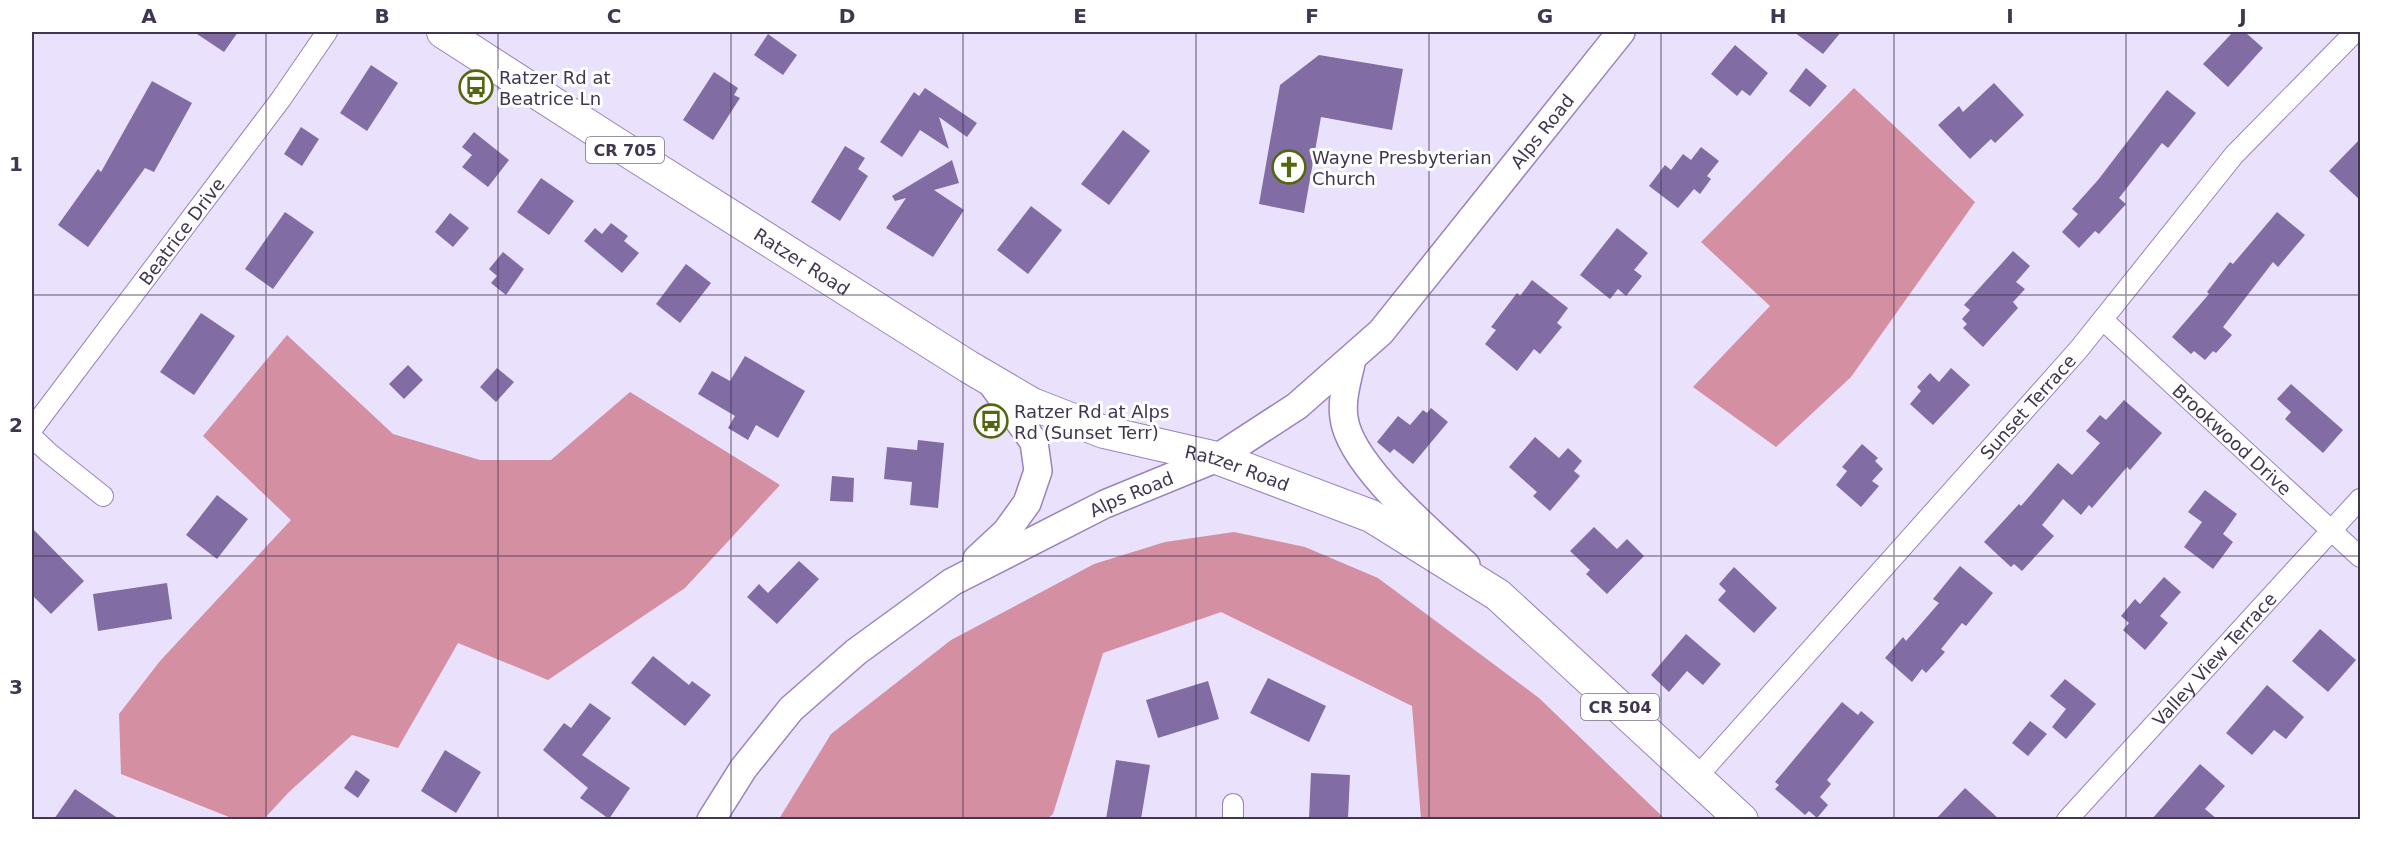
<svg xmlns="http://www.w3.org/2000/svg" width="2392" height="851" font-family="'DejaVu Sans',sans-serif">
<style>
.forest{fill:#d58fa2}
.building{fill:#826ca4}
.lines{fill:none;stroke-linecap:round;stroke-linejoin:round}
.street-casing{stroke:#9a82bf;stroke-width:22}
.secondary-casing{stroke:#9a82bf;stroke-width:30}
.primary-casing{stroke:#9a82bf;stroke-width:34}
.street{stroke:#fff;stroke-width:20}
.secondary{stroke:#fff;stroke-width:27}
.primary{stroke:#fff;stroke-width:32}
.grid{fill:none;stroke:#403650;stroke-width:1.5;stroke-opacity:0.55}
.labels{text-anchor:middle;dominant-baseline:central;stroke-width:6;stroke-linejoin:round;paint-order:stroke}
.shield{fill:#fff;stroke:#797284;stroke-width:1.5}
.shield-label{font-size:16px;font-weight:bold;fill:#403650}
.poi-label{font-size:18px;fill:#403650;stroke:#fff;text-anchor:start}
.street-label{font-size:18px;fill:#403650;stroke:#fff}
.neatline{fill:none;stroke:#403650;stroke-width:2}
.grid-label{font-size:20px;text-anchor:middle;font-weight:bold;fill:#403650}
</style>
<rect width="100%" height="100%" fill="#eae1fc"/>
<path class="forest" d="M1854,88L1975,202L1851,377L1776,447L1693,387L1770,306L1701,242Z
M287,335L393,434L480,460H551L630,392L780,485L685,588L548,680L458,643L398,748L352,735L289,792L264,819H234L121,774L119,714L160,661L291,520L203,436Z
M1234,532L1305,547L1378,578L1539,698L1665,819H1421L1412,706L1221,612L1103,653L1053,814L1047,819H779L831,734L951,640L1094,564L1165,542Z"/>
<path class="building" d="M194,32H238L224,52Z
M1794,32H1841L1823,54Z
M2233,32H2245L2263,48L2228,87L2203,64Z
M768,34L797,55L783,75L754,55Z
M1735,45L1768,73L1750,96L1742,90L1737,96L1711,74Z
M1319,55L1403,69L1392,130L1321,117L1304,213L1259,204L1280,85Z
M371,65L398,83L367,131L340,113Z
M1806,68L1827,86L1810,107L1789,91Z
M714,72L738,88L734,95L740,98L713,140L683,120Z
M152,81L192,103L154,172L145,168L88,247L58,225L98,169L101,172Z
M1994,83L2024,115L1995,143L1991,139L1970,159L1938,125L1959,106L1963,112Z
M925,88L977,123L967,137L939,117L949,149L920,130L902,157L880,142L914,92L919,96Z
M2167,90L2196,113L2168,148L2162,143L2119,198L2126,204L2099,234L2095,231L2079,248L2062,232L2078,214L2072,209L2098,180Z
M301,127L319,139L302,166L284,154Z
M1123,130L1150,151L1109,205L1081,184Z
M474,132L509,160L488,187L462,167L472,155L462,147Z
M2361,138V201L2329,171Z
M845,146L865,158L858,169L868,176L840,221L811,202Z
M1701,147L1719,161L1707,176L1711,179L1700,194L1694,189L1678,208L1649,186L1665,165L1671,170L1683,154L1691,160Z
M952,160L959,183L934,190L964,210L933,257L886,228L906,198L895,201L892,196Z
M541,178L574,201L549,235L517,212Z
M1031,206L1062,230L1028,274L997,250Z
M285,212L314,232L273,289L245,269Z
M2277,212L2305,235L2278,267L2273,262L2223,327L2232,335L2216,353L2213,351L2205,360L2194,351L2191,354L2172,337L2209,294L2207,292L2230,262L2233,264Z
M450,213L469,228L453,247L435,232Z
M611,223L628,236L624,241L639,253L622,273L584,241L595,228L602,234Z
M1617,228L1648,253L1634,270L1642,276L1626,296L1618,289L1610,299L1580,275Z
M2013,251L2030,266L2016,282L2025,289L2013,302L2018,308L1983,347L1963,328L1967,324L1962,319L1970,310L1964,305Z
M503,252L524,269L506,295L491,283L497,276L489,269Z
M686,264L711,283L680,323L656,304Z
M1532,280L1568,308L1557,323L1562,327L1540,354L1534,349L1517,371L1485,344L1496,330L1491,327L1517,293L1520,296Z
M201,313L235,336L194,395L160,372Z
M745,356L805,391L778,438L756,425L748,440L728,428L735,416L698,394L712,371L730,381Z
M408,365L423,380L404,399L389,384Z
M497,368L514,382L496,402L480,387Z
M1951,368L1970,385L1933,425L1910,404L1921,391L1917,387L1930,373L1939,382Z
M2291,384L2343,430L2323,453L2285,419L2291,412L2277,399Z
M2124,400L2162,433L2130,470L2127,467L2092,508L2089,505L2081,515L2063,499L2042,525L2054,536L2022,571L2014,564L2011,567L1984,542L2019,504L2021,506L2058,463L2072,475L2100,443L2086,431L2100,415L2106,420Z
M1431,408L1448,422L1413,464L1394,449L1390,453L1377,442L1398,416L1410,425L1423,410L1427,413Z
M1535,437L1559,458L1568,448L1582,461L1574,471L1580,476L1550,511L1533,496L1537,492L1509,467Z
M918,440L944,443L938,508L910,505L912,482L884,479L887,447L917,450Z
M1862,444L1878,458L1875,461L1883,469L1872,481L1879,486L1861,507L1836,485L1847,471L1842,467Z
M832,476L854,478L853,502L830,501Z
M2205,490L2237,514L2223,534L2233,542L2213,569L2184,547L2202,522L2188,512Z
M217,495L248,519L217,559L186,535Z
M1594,527L1617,549L1627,539L1644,556L1607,594L1586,574L1590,570L1570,551Z
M32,528L84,581L51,614L32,595Z
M799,561L819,579L777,624L747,597L759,584L768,593Z
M1960,566L1993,593L1966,626L1962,623L1941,649L1945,652L1926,673L1922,669L1912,682L1885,658L1903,637L1906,641L1939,603L1933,599Z
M1734,567L1777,608L1754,633L1718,600L1726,591L1719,584Z
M2164,577L2181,592L2160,616L2168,623L2145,650L2123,630L2129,623L2121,616L2135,599L2140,604Z
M167,583L172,619L98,631L93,594Z
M2320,629L2356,660L2328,692L2292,661Z
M1686,634L1721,664L1703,685L1687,671L1669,692L1651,675Z
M653,656L689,685L692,681L711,695L685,726L631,683Z
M1268,678L1326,706L1309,742L1250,713Z
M2065,679L2096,704L2066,739L2052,727L2066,709L2050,696Z
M1208,681L1219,719L1158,738L1146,700Z
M2267,685L2304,717L2286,739L2274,730L2252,755L2226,733Z
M1842,702L1858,715L1861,711L1874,722L1827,780L1831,784L1820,797L1828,805L1817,818L1809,811L1805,815L1775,789L1779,785L1775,782Z
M590,703L611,718L582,755L630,788L609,819L580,798L588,788L543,750L564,723L571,728Z
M2030,721L2047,734L2028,756L2012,743Z
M445,750L481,772L456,813L421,791Z
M1116,760L1150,765L1141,819H1106Z
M2200,764L2225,786L2205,809L2217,819H2152Z
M356,770L370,780L358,798L344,788Z
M1311,773L1350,775L1348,819H1309Z
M1965,788L1999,819H1936Z
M75,789L119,819H54Z"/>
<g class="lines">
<defs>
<g id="street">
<path id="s1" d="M2103,320L2360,557"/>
<path id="s2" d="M32,429L281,99L327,32"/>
<path d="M32,437L49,453L103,496"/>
<path id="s3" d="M1696,778L2079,349L2234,155L2355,32"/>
<path d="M1233,820V804"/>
<path id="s4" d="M2067,820L2360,499"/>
</g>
<g id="secondary">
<path d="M1352,359C1348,378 1341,399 1344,418C1350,465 1432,533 1466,565"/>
<path d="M977,559L1006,532L1027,503L1038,471L1034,442L990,381"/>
<path id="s5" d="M711,820L743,769L791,709L856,652L952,582L1105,504L1217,458L1297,406L1381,332L1621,32"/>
</g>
<g id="primary">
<path id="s6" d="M443,32L612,141L969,367L1032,404L1104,432L1217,458L1371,516L1498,595L1742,820"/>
</g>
</defs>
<use href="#street" class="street-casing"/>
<use href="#secondary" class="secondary-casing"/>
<use href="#primary" class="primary-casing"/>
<use href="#street" class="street"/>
<use href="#secondary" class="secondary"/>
<use href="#primary" class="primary"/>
</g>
<path class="grid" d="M266,32V820M498,32V820M731,32V820M963,32V820M1196,32V820M1429,32V820M1661,32V820M1894,32V820M2126,32V820M32,295H2360M32,556H2360"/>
<defs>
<symbol id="bus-ring" viewBox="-11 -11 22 22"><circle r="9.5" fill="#fff" stroke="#546610" stroke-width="1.5"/><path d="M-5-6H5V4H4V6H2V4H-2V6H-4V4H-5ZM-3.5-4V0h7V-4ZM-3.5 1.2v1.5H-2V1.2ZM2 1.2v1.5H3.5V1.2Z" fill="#546610"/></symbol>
<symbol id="church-ring" viewBox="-11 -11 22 22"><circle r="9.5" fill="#fff" stroke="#546610" stroke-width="1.5"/><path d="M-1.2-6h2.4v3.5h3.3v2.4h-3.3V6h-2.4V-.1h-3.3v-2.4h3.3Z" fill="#546610"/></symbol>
</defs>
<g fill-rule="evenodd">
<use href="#bus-ring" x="457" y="68" width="38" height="38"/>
<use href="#church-ring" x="1270" y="148" width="38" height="38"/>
<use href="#bus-ring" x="972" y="402" width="38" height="38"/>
</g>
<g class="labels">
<g class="shield">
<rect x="586" y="137" width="78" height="26" rx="4.5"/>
<rect x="1581" y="694" width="78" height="26" rx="4.5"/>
</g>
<g class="shield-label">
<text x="625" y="150">CR 705</text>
<text x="1620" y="707">CR 504</text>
</g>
<g class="poi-label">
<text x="499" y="77">Ratzer Rd at<tspan x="499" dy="21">Beatrice Ln</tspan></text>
<text x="1312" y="157">Wayne Presbyterian<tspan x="1312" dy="21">Church</tspan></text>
<text x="1014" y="411">Ratzer Rd at Alps<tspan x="1014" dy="21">Rd (Sunset Terr)</tspan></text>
</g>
<g class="street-label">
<text stroke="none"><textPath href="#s5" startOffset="1100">Alps Road</textPath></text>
<text stroke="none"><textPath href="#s2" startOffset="248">Beatrice Drive</textPath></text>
<text stroke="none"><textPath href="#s6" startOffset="426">Ratzer Road</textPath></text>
<text stroke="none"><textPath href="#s3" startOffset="498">Sunset Terrace</textPath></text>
<text stroke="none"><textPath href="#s1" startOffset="176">Brookwood Drive</textPath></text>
<text stroke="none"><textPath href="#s6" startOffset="912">Ratzer Road</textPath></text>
<text stroke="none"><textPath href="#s5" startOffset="542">Alps Road</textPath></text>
<text stroke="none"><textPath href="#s4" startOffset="218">Valley View Terrace</textPath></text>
</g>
</g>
<rect width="2392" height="851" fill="none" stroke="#ffffff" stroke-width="66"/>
<rect x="33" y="33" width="2326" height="785" class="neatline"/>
<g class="grid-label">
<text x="149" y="23">A</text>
<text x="382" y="23">B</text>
<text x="614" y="23">C</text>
<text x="847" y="23">D</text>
<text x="1080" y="23">E</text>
<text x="1312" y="23">F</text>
<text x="1545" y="23">G</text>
<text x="1778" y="23">H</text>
<text x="2010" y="23">I</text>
<text x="2243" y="23">J</text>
<text x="16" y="171">1</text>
<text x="16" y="432">2</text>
<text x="16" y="694">3</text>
</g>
</svg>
